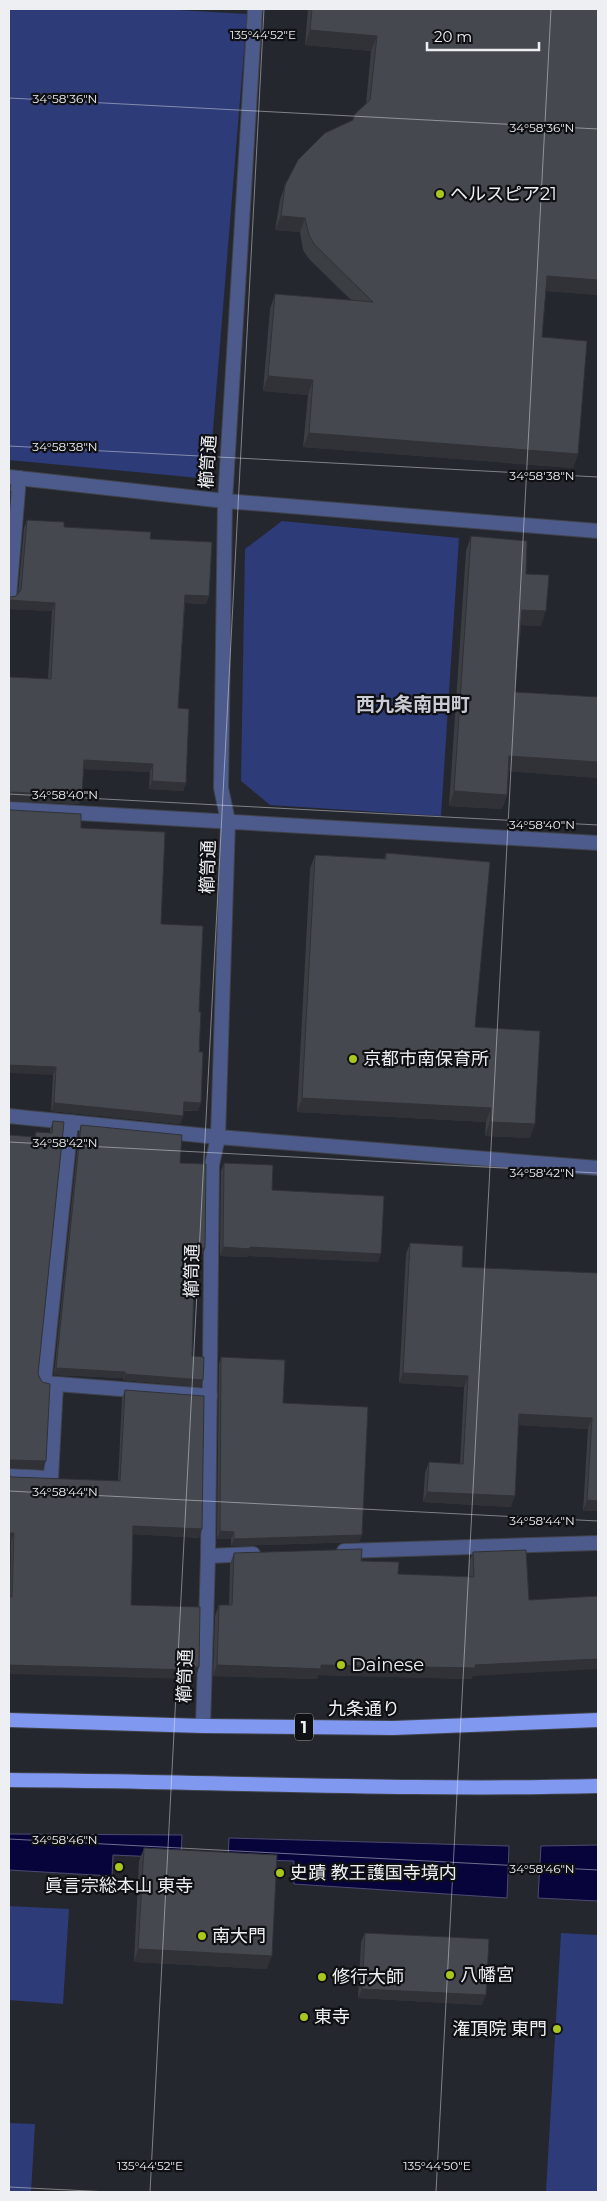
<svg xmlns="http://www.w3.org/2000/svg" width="607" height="2201" font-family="Montserrat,'Noto Sans JP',sans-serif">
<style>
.green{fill:#2d3b78}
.water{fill:#06043a;stroke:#4c4a72}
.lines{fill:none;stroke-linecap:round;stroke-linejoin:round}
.service-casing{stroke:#41434a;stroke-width:16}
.minor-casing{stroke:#41434a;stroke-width:16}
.trunk-casing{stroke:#41434a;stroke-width:16}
.service{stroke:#4c5b8c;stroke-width:14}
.minor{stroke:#4c5b8c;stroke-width:14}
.trunk{stroke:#8098f0;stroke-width:14}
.wall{fill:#3b3e43}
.shaded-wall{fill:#303237}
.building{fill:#45484e;stroke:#303237}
.ticks{fill:none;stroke:#eeeff3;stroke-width:1;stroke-opacity:0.45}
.poi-dot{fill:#a7c71e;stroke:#0f1013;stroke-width:2}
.labels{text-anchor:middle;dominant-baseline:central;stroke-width:4.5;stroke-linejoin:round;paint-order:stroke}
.shield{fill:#0f1013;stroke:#abacb0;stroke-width:1}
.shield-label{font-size:16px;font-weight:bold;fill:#eeeff3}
.poi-label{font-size:18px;fill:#eeeff3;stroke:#0f1013;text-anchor:start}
.street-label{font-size:18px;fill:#eeeff3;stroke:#0f1013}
.neighbourhood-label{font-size:19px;font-weight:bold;fill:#cacdd5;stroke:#0f1013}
.ticks-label{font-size:12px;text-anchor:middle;fill:#eeeff3;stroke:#0f1013;stroke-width:4.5;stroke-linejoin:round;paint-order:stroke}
</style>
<rect width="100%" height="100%" fill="#25272e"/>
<path class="green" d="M9,9H159L247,14L210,467L199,478L9,460Z
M282,521L459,538L441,816L270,805L241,781L245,549Z
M9,1906L69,1909L63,2004L9,2000Z
M561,1933L598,1935V2192H546Z
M9,2123L35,2124L31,2192H9Z"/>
<path class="water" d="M9,1834L182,1835L181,1858L113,1855L112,1876L9,1870Z
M229,1838L509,1846L507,1898L294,1884V1861L228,1859Z
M598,1845V1901L538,1898L541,1846Z"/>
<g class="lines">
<defs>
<path id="service" d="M9,597L19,478
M71,1122L44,1383L210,1396
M9,1476L51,1478L56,1384
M344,1551L598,1543
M208,1556L253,1554"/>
<path id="minor" d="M9,477L225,501L598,531
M9,809L598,843
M9,1116L218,1137L598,1168
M203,1726L208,1556L212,1165L218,1137L228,821L221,788L225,501L255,9"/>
<path id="trunk" d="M9,1720L203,1726L393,1728L598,1720
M9,1780C205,1781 402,1791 598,1786"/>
</defs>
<use href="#service" class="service-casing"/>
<use href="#minor" class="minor-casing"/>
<use href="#trunk" class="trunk-casing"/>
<use href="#service" class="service"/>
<use href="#minor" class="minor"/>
<use href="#trunk" class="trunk"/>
</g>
<path class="wall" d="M308,9H598V295L546,291L542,337L578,454L573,468L303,447L308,395L263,391L270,309L275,294L351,300L309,259L303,250L300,232L275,230L280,200L285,185L352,121L355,114L366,104L371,51L305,45Z
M27,520L64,527L150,539L209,596L206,604L185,603L178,708L186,783L183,791L149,789L150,772L84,769L79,804L9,801V677L48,679L52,611L9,609V596L11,597L16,596L18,594L24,528Z
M471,536L526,574L541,626L521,625L515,692L598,697V778L509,771L507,795L502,809L449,806L466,551Z
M81,828L161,924L199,1012L201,1103L198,1111H183V1116L180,1124L51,1111L53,1075Z
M386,853L475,1027L530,1138L485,1136L486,1122L297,1112L310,869L315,855L384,859Z
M53,1121L38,1374L43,1469L9,1468V1135L34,1137L36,1132L50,1133V1129Z
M81,1125L180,1163L205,1248L202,1255H195L192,1356L201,1387L123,1380V1378L54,1375L79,1132Z
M224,1163L272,1190L378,1262L248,1256L247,1257L220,1256L221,1171Z
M410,1243L462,1267L598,1273V1511H583L588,1429L518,1425L511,1507L423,1502L425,1473L429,1462L460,1464L464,1387L399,1383L406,1254Z
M221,1357L283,1403L362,1535L359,1542L231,1546V1539H217L219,1364Z
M125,1390L199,1538L133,1534L131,1605L196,1676L189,1675L188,1679L10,1597L12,1477L118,1481L122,1398Z
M526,1550L471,1679L318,1675L317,1679L213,1676L215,1616L219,1605H229L230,1564L234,1553L361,1561L398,1574L469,1577V1562L473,1552Z
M144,1848L267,1969L134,1962L139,1861Z
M365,1933L482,2005L358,1998L361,1942Z"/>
<path class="shaded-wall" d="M310,30L377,36L371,51L305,45Z
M281,216L305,218L300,232L275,230Z
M547,276L598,280V295L542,291Z
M268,376L313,380L308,395L263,391Z
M309,433L578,454L573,468L303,447Z
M185,595L209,596L206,604L182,603Z
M9,600L55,603L52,611L9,609Z
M522,610L546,611L541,626L517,625Z
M509,756L598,762V778L504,771Z
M84,760L153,764L150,772L81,769Z
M152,781L186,783L183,791L149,789Z
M454,791L507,795L502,809L449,806Z
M12,792L82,796L79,804L9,801V794Z
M9,1065L56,1067L53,1075L9,1073Z
M302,1098L491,1108L486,1122L297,1112Z
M184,1102L201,1103L198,1111L181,1110Z
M54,1103L183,1116L180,1124L51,1111Z
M490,1122L535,1124L530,1138L485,1136Z
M223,1247H250L381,1254L378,1262L248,1256L247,1257L220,1256Z
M195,1248H205L202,1255H193Z
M56,1368L125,1372L123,1378L54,1375Z
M403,1373L468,1376L464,1387L399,1383Z
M125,1374L203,1380L201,1387L123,1380Z
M519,1414L592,1418L588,1429L515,1425Z
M9,1460L46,1461L43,1469L9,1468Z
M427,1492L515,1496L511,1507L423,1502Z
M587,1500L598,1501V1511H583Z
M133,1526L202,1529L199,1538L130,1534Z
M220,1531L234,1532L231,1539H217Z
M9,1533H14L11,1542L9,1541Z
M362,1535L359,1542L231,1546L234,1539Z
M598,1659V1669L473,1676L471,1679L318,1675L317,1679L213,1676L217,1665H475Z
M9,1665L191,1667H199L196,1676L189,1675L188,1679L9,1674Z
M138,1949L272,1956L267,1969L134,1962Z
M362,1989L486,1995L482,2005L358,1998Z"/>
<path class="building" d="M312,9H598V280L547,276L542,337L587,341L578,454L309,433L313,380L268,376L275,294L373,302L314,244L309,235L305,218L281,216L285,185L298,160L325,133L353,120L355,114L370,100L377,36L310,30Z
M9,491H11L9,519Z
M27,520L64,522V527L151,532L150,539L212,542L209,596L185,595L178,708L189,709L186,783L152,781L153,764L84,760L82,796L12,792L9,794V677L51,679L55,603L9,600V596L11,597L16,596L21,590Z
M471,536L527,541L526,574L549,575L546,611L522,610L515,692L598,697V762L509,756L507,795L454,791Z
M9,809L11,810L81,814V828L165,832L161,924L203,926L199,1012H201L199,1052H203L201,1103L184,1102L183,1116L54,1103L56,1067L9,1065Z
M386,853L490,862L475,1027L540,1031L535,1124L490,1122L491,1108L302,1098L315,855L386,859Z
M53,1121L64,1122L38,1374L42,1382L50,1384L46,1461L9,1460V1135L35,1137L36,1132L52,1133Z
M81,1125L182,1135L180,1163L206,1164L205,1248H195L192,1356L204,1357L203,1380L125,1374V1372L56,1368Z
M224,1163L273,1165L272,1190L384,1196L381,1254L250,1247V1249L223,1247Z
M410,1243L463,1246L462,1267L598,1273V1501L587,1500L592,1418L519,1414L515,1496L427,1492L429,1462L463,1464L468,1376L403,1373Z
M221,1357L285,1360L283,1403L368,1407L362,1535L234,1539V1532L220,1531Z
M125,1390L204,1396L202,1529L133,1526L131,1605L200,1607L199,1667H191V1670L9,1665V1597H12L14,1533H9V1475L12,1477L120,1481Z
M362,1549L361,1561L399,1562L398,1574L474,1577L473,1552L526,1550L529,1600L598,1596V1659L475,1665V1668L321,1665V1669L217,1665L219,1605H232L234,1553Z
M144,1848L277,1855L272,1956L138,1949Z
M365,1933L489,1939L486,1995L362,1989Z"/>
<path class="ticks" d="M9,98L598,129M9,446L598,477M9,794L598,825M9,1142L598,1173M9,1491L598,1521M9,1839L598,1870M9,2187L109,2192M150,2192L264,9M436,2192L551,9"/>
<g class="poi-dot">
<circle cx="440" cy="194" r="5"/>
<circle cx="353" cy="1059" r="5"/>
<circle cx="341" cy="1665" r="5"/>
<circle cx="119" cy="1867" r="5"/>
<circle cx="280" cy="1873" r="5"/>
<circle cx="202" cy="1936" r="5"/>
<circle cx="450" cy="1975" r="5"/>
<circle cx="322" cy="1977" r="5"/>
<circle cx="304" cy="2017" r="5"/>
<circle cx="557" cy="2029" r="5"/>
</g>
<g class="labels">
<rect class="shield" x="295" y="1713.5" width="18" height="27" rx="4"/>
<g class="shield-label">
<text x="304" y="1727">1</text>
</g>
<g class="poi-label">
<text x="450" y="194">ヘルスピア21</text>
<text x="363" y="1059">京都市南保育所</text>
<text x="351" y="1665">Dainese</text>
<text x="290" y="1873">史蹟 教王護国寺境内</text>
<text x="119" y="1886" text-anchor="middle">眞言宗総本山 東寺</text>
<text x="212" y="1936">南大門</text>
<text x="460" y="1975">八幡宮</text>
<text x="332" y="1977">修行大師</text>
<text x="314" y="2017">東寺</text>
<text x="547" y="2029" text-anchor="end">潅頂院 東門</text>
</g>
<g class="street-label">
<text transform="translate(208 462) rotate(-86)">櫛笥通</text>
<text transform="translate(208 867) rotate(-88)">櫛笥通</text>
<text transform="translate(192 1271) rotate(-89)">櫛笥通</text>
<text transform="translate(185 1676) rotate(-88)">櫛笥通</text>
<text x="364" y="1709">九条通り</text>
</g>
<g class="neighbourhood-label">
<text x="413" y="704">西九条南田町</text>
</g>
</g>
<g class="ticks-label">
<text x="263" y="39">135°44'52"E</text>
<text x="65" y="103">34°58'36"N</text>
<text x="542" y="132">34°58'36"N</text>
<text x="65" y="451">34°58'38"N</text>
<text x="542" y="480">34°58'38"N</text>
<text x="65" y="799">34°58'40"N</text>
<text x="542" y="829">34°58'40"N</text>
<text x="65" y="1147">34°58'42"N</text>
<text x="542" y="1177">34°58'42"N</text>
<text x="65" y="1496">34°58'44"N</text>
<text x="542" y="1525">34°58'44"N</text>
<text x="65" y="1844">34°58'46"N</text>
<text x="542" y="1873">34°58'46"N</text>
<text x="150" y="2170">135°44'52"E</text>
<text x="437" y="2170">135°44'50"E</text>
</g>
<rect width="607" height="2201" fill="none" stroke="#eeeff3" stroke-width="20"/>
<path d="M427 42v8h112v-8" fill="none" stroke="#eeeff3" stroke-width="2.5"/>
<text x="434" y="42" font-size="15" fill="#eeeff3" stroke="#0f1013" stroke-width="4" paint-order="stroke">20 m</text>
</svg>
